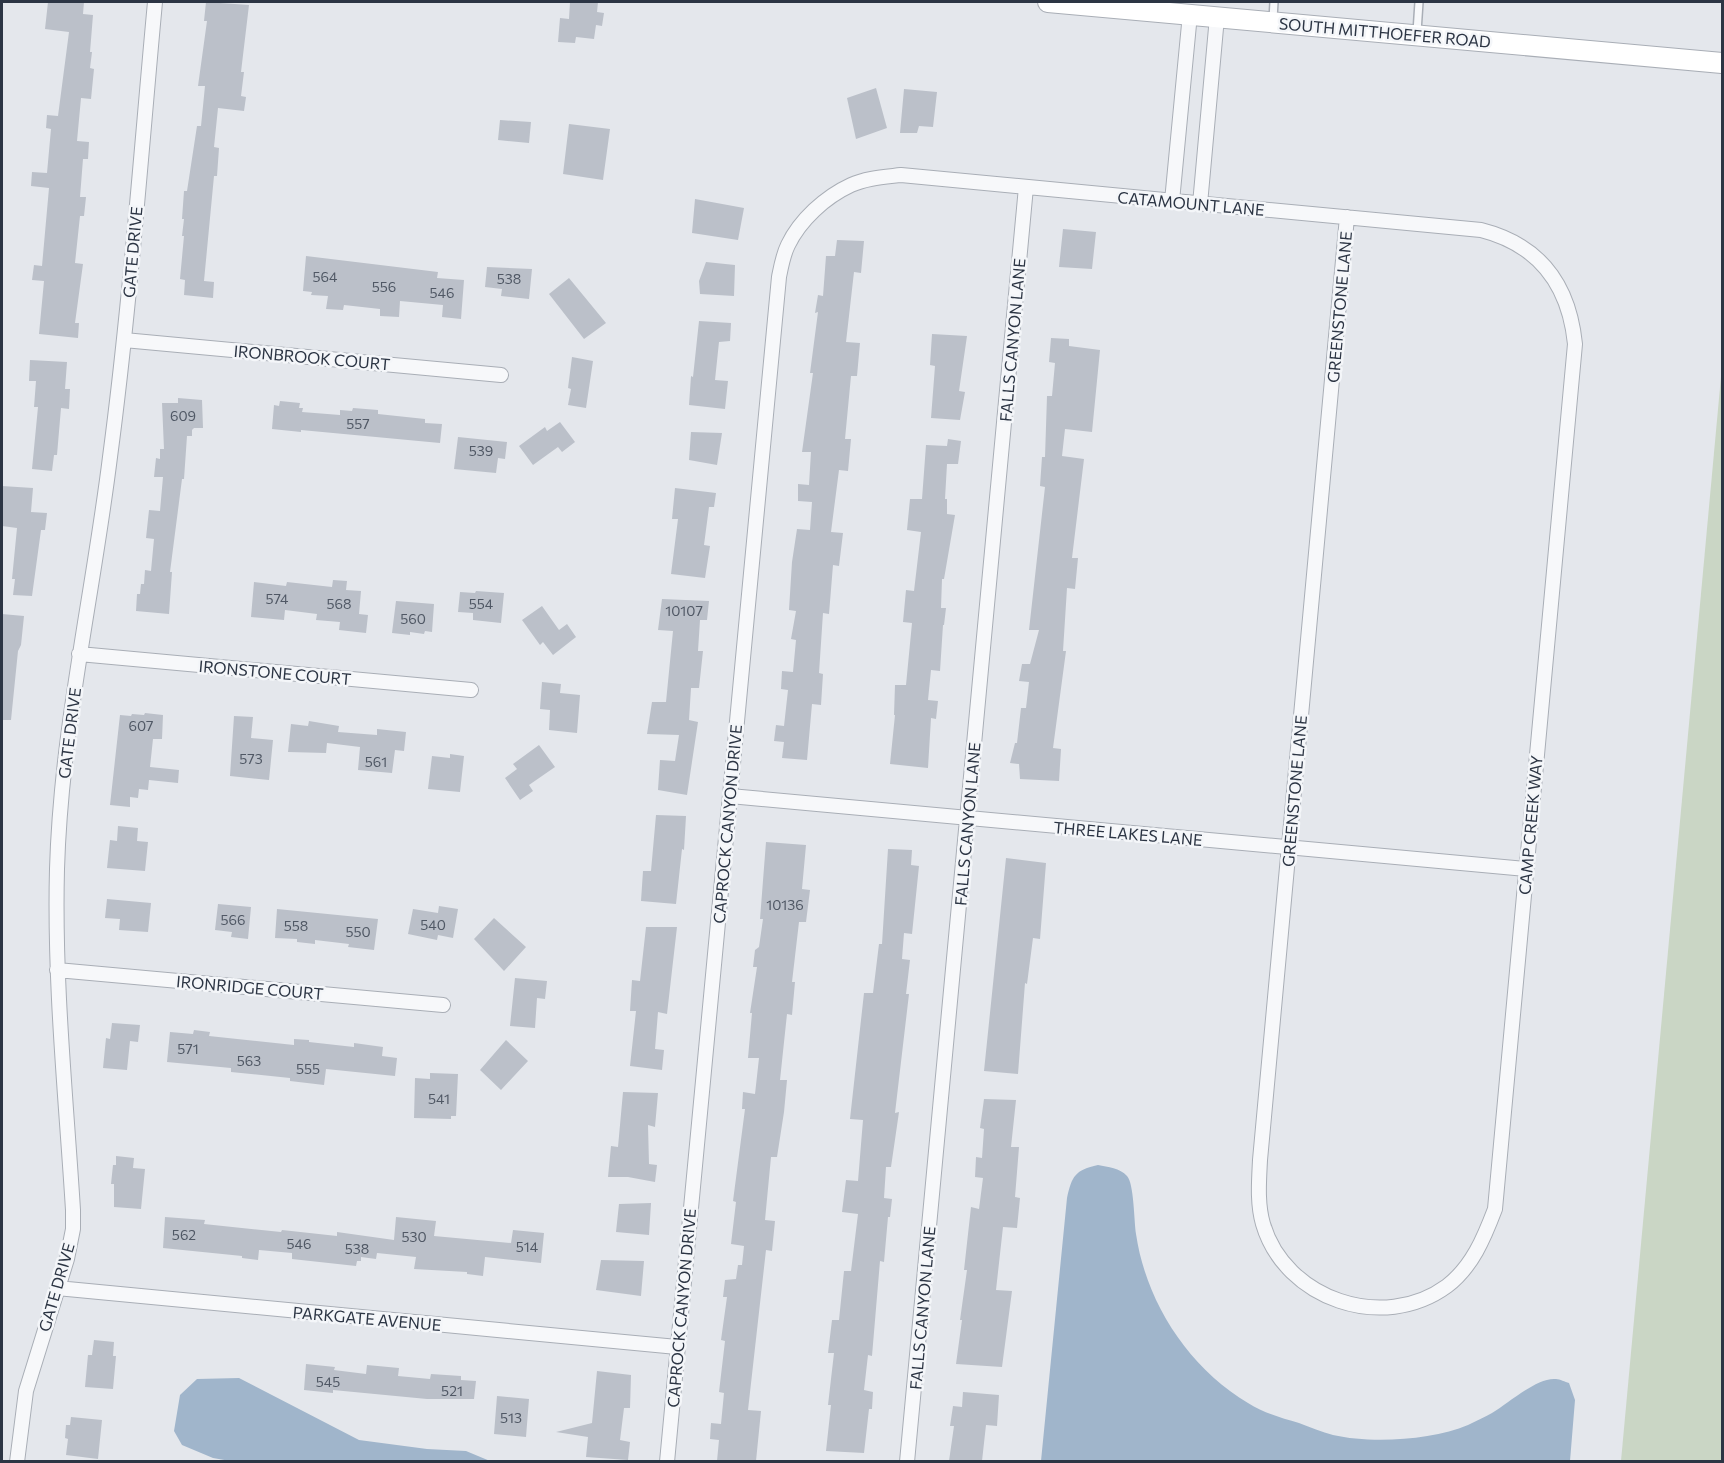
<svg xmlns="http://www.w3.org/2000/svg" width="1724" height="1463" font-family="Commissioner,sans-serif">
<style>
.green{fill:#cad6c5}
.water{fill:#a0b5cb}
.building{fill:#bbc0c9}
.lines{fill:none;stroke-linecap:round;stroke-linejoin:round}
.service-casing{stroke:#a9aeb6;stroke-width:10}
.minor-casing{stroke:#a9aeb6;stroke-width:16}
.secondary-casing{stroke:#a9aeb6;stroke-width:22}
.service{stroke:#f7f8fa;stroke-width:7}
.minor{stroke:#f7f8fa;stroke-width:14}
.secondary{stroke:#fff;stroke-width:20}
.labels{text-anchor:middle;dominant-baseline:central;stroke-width:5;stroke-linejoin:round;paint-order:stroke}
.number-label{font-size:14px;fill:#505865}
.street-label{font-size:16px;fill:#2c3544;stroke:#f4f6f9}
</style>
<rect width="100%" height="100%" fill="#e4e7ec"/>
<path class="green" d="M1722,366V1461H1621Z"/>
<path class="water" d="M1098,1165C1108,1167 1120,1168 1127,1176C1134,1183 1134,1221 1136,1234C1146,1302 1188,1367 1248,1403C1264,1413 1281,1418 1299,1423C1310,1427 1322,1432 1333,1435C1372,1444 1432,1440 1468,1425C1476,1421 1485,1417 1492,1413C1509,1403 1537,1377 1556,1379C1560,1379 1565,1382 1569,1383L1575,1400L1570,1461H1041L1067,1198C1072,1176 1075,1170 1098,1165Z
M239,1378L359,1440L427,1449L466,1451L490,1461H230L213,1458L182,1445L174,1431L180,1395L197,1379Z"/>
<path class="building" d="M48,2H84L83,14L93,15L90,52H92L90,68L94,69L91,99L81,98L77,141L89,142L88,159H83L80,197H86L84,216H80L75,263L83,264L75,323H79L78,338L39,334L44,281L32,280L34,265L42,266L49,188L31,186L32,172L47,173L51,129L46,128L47,115L58,116L69,32L45,29Z
M206,2L249,5L241,72H244L241,96L246,97L244,111L218,108L214,147L219,148L217,176H214L204,281L214,282L213,298L184,295L185,280L180,279L184,236H182L184,219H182L184,191H187L197,126H201L205,86H198L207,21H204Z
M570,2H598L597,12L604,13L602,26L596,25L594,39L576,37L575,43L558,42L560,18L569,19Z
M876,88L887,128L856,139L847,98Z
M904,89L937,92L933,127L919,126L917,133H900Z
M500,120L531,122L529,143L498,140Z
M569,124L610,129L603,180L563,174Z
M695,199L744,208L738,240L692,233Z
M1063,229L1096,232L1092,269L1059,267Z
M837,240L864,241L861,273L854,272L846,342L860,343L857,376H851L845,439H851L848,471L839,470L831,532L843,533L839,566L833,565L829,614L823,613L819,673L823,674L821,705L812,704L807,760L782,758L784,742L774,741L776,725L784,726L788,690L781,689L782,671L793,672L796,640L791,639L796,611L789,610L792,562L797,529L810,530L812,502L798,501V484L809,485L811,452H802L813,373H810L818,312L815,313L818,295L823,296L826,256H835Z
M306,256L438,272L437,278L464,280L461,319L442,317L443,305L400,301L399,317L380,316V309L344,305L343,310L326,309L328,296L311,295L312,292L303,291Z
M706,262L735,265L734,296L700,294L699,281Z
M487,267L532,269L529,299L501,296L502,289L485,287Z
M569,278L606,323L584,339L549,294Z
M699,321L731,323L730,341L719,342L715,380L728,381L725,409L689,405L691,376L693,377Z
M932,334L967,336L959,391L965,392L960,420L931,418L935,366L930,365Z
M1051,338L1069,339V346L1100,350L1092,432L1065,429L1062,456L1084,459L1072,558H1078L1075,589L1067,588L1063,651H1066L1053,748L1061,749L1059,781L1020,779L1019,764L1010,763L1015,743H1017L1021,708H1026L1029,682L1019,681L1022,664H1030L1039,630H1029L1045,487L1040,486L1042,457H1045L1047,396H1052L1055,363L1049,362Z
M572,357L593,361L586,408L568,405L571,389L568,388Z
M30,360L67,362L65,389H70L69,409L61,408L57,455H54L52,471L32,469L38,407H34L36,381H29Z
M178,398L202,400L203,428H194L192,430V436H187L184,479H182L170,572H172L169,614L136,611L137,594H140L141,584H144L145,570L151,571L154,539L146,538L149,510L160,511L163,477H154L156,458L160,459V449H164L162,403H178Z
M280,401L300,403L299,408H303L302,412L340,415V410L352,411L353,408L378,410V414L425,419V423L442,424L440,443L301,430V432L272,429L274,405L279,406Z
M560,422L575,442L562,452L558,447L533,465L519,446L545,427L547,431Z
M691,432L722,433L717,465L689,460Z
M458,437L507,442L505,459L498,458L496,473L454,469Z
M948,439L961,441L958,464H947L945,499H947V514L955,515L944,579H942L941,608H946L944,625H943L940,671L931,670L928,700L938,701L936,719L931,718L928,768L890,764L895,715H894L895,685H906L912,623L903,622L906,590L914,591L921,532L907,530L910,499H922L926,445L947,446Z
M2,486L33,488L31,512L47,513L45,530H41L32,596L13,595L15,579H12L17,528L2,526Z
M675,488L716,493L714,507H709L704,545L710,546L705,578L671,574L678,519H672Z
M333,580L347,581L346,590L361,591L359,614L368,615L366,633L339,630L340,622L316,620L317,614L285,610L284,620L251,617L254,582L286,586L287,582L332,587Z
M476,591L504,593L501,623L473,620V613L458,612L460,592L475,593Z
M662,599L709,601L707,620H700L698,651H703L699,688H691L689,720L698,722L687,795L658,790L660,760L675,761L679,735L647,734L652,702H666L673,631L658,630Z
M396,601L434,604L432,632L425,631L424,634L410,632V635L392,633Z
M542,606L559,630L567,624L576,637L553,655L543,642L540,645L522,620Z
M2,614L24,616L21,645L18,651L11,720H2Z
M542,682L561,684L560,693L580,695L577,733L549,730L550,710L540,709Z
M145,713L163,715L162,739H153L150,767L179,770L178,783L149,780L148,790L139,789L138,798L130,797V807L110,805L120,715L131,716L132,714L144,715Z
M234,716L253,717L251,738L273,740L269,780L230,776Z
M309,721L339,726L338,732L377,735V729L406,732L404,751L395,750L392,773L358,770L360,747L327,743L326,753L288,752L291,724L308,726Z
M539,745L555,767L529,785L533,791L520,800L505,778L517,769L513,764Z
M450,754L464,756L460,792L428,789L432,756L450,758Z
M656,815L686,816L684,850L682,849L676,904L641,901L643,871H651Z
M118,826L138,828L137,841L148,842L145,871L107,868L110,840L117,841Z
M766,842L806,845L802,889L810,890L806,922H799L792,982H795L792,1015L787,1014L780,1080H787L784,1112L777,1157H771L765,1220L775,1221L772,1251L766,1250L748,1410L761,1411L756,1461H717L719,1440L710,1439L711,1423L721,1424L724,1393L719,1392L725,1341L721,1340L727,1297H723L725,1280L736,1279L738,1265H742L744,1246L731,1244L736,1202L733,1201L745,1109H742L743,1092L755,1094L759,1058H748L752,1013H750L757,967H753L755,950L759,947L763,919H760Z
M888,849L912,850L911,865L919,866L912,934L904,933L902,959L910,960L906,994H909L895,1113L899,1112L891,1167H886L884,1198L892,1199L890,1217H888L884,1262L880,1261L872,1356L868,1355L864,1390L873,1392L872,1409H869L864,1453L826,1451L831,1405H828L834,1353H828L832,1320H839L844,1271H851L858,1214L842,1212L846,1180L858,1181L863,1120L850,1119L864,993H873L879,944H882Z
M1006,858L1046,863L1040,939L1033,938L1027,984L1025,983L1018,1074L984,1071Z
M107,899L151,903L148,932L119,930L120,919L105,918Z
M218,904L251,907L248,939L231,937L232,932L215,930Z
M439,906L458,909L453,938L438,935L437,940L408,934L413,909L438,913Z
M277,909L378,919L374,950L348,947L349,944L315,940V944L297,942V939L275,938Z
M494,918L526,947L504,971L474,939Z
M646,927H677L667,1014L658,1012L655,1049L664,1050L662,1070L630,1066L636,1011H630L632,980L640,981Z
M515,978L547,981L545,999L537,998L535,1028L510,1026Z
M112,1023L140,1025L138,1042L130,1041L127,1070L103,1068L106,1038L110,1039Z
M194,1030L210,1032L209,1036L294,1045V1039L309,1040V1042L354,1047V1043L383,1047L382,1056L397,1058L395,1076L326,1069L324,1085L290,1081V1078L231,1072V1068L167,1062L170,1032L193,1034Z
M506,1040L528,1061L501,1090L480,1070Z
M430,1073L458,1074L456,1116H451V1119L414,1118L415,1078L430,1079Z
M623,1092L658,1093L655,1127L648,1125L649,1164L657,1165L655,1182L628,1177H608L611,1146L618,1147Z
M984,1099L1016,1100L1011,1147H1019L1015,1197L1020,1198L1017,1228L1003,1227L996,1290L1012,1291L1002,1367L956,1364L962,1320H960L967,1270H964L971,1207L979,1209L983,1178L975,1177L976,1157L982,1158L984,1129L980,1128Z
M116,1156L134,1158L133,1168L145,1169L141,1209L114,1207V1184H111L113,1165H116Z
M651,1203L649,1235L616,1232L619,1204Z
M165,1217L205,1220L204,1224L281,1232L282,1230L337,1236V1232L394,1240L396,1217L436,1221L434,1236L511,1243L513,1230L544,1233L541,1263L485,1257L483,1276L467,1274V1272L414,1269L416,1257L377,1253L376,1259L361,1257V1261H357L356,1266L292,1259V1253L259,1250L258,1260L242,1258V1256L163,1248Z
M601,1260L644,1261L641,1296L596,1290Z
M94,1340L114,1342L113,1356H116L113,1389L85,1387L88,1355H92Z
M306,1364L335,1367L334,1370L366,1374L367,1365L399,1368L398,1376L430,1379L431,1374L461,1376V1380L476,1381L474,1399H427L333,1390V1393L304,1390Z
M597,1371L631,1375L630,1408H624L620,1440L630,1442L628,1460L586,1457L588,1437L556,1432L592,1423Z
M963,1392L999,1395L997,1426L986,1425L982,1461H949L954,1426H950L953,1406L962,1407Z
M497,1396L529,1399L526,1437L494,1434Z
M71,1417L102,1420L98,1459L66,1455L68,1439L65,1438L66,1425H70Z"/>
<g class="lines">
<defs>
<path id="service" d="M1273,19L1274,2
M1417,32L1419,2"/>
<path id="minor" d="M1172,201L1190,14
M1200,204L1217,17
M124,340L501,375
M79,654L471,690
M730,796L1526,869
M57,970L443,1005
M57,1288L677,1347
M17,1462L26,1391L67,1259L73,1229V1210C66,1097 54,983 57,869C61,730 93,595 110,457C130,306 141,153 155,2
M667,1462L779,277C781,267 783,255 788,245C800,220 825,197 851,185C866,178 884,177 901,175L1481,230C1540,245 1569,285 1575,344L1495,1209C1484,1238 1472,1267 1447,1286C1383,1333 1285,1299 1263,1224C1257,1203 1259,1181 1260,1160L1347,217
M907,1462L1026,187"/>
<path id="secondary" d="M1048,2L1722,63"/>
</defs>
<use href="#service" class="service-casing"/>
<use href="#minor" class="minor-casing"/>
<use href="#secondary" class="secondary-casing"/>
<use href="#service" class="service"/>
<use href="#minor" class="minor"/>
<use href="#secondary" class="secondary"/>
</g>
<g class="labels">
<g class="number-label">
<text x="325" y="276">564</text>
<text x="509" y="278">538</text>
<text x="384" y="286">556</text>
<text x="442" y="292">546</text>
<text x="183" y="415">609</text>
<text x="358" y="423">557</text>
<text x="481" y="450">539</text>
<text x="277" y="598">574</text>
<text x="339" y="603">568</text>
<text x="481" y="603">554</text>
<text x="684" y="610">10107</text>
<text x="413" y="618">560</text>
<text x="141" y="725">607</text>
<text x="251" y="758">573</text>
<text x="376" y="761">561</text>
<text x="785" y="904">10136</text>
<text x="233" y="919">566</text>
<text x="433" y="924">540</text>
<text x="296" y="925">558</text>
<text x="358" y="931">550</text>
<text x="188" y="1048">571</text>
<text x="249" y="1060">563</text>
<text x="308" y="1068">555</text>
<text x="439" y="1098">541</text>
<text x="184" y="1234">562</text>
<text x="414" y="1236">530</text>
<text x="299" y="1243">546</text>
<text x="527" y="1246">514</text>
<text x="357" y="1248">538</text>
<text x="328" y="1381">545</text>
<text x="452" y="1390">521</text>
<text x="511" y="1417">513</text>
</g>
<g class="street-label">
<text transform="translate(1385 32) rotate(5)">SOUTH MITTHOEFER ROAD</text>
<text transform="translate(1191 203) rotate(5)">CATAMOUNT LANE</text>
<text transform="translate(132 252) rotate(-85)">GATE DRIVE</text>
<text transform="translate(1339 307) rotate(-85)">GREENSTONE LANE</text>
<text transform="translate(1012 340) rotate(-85)">FALLS CANYON LANE</text>
<text transform="translate(312 357) rotate(5)">IRONBROOK COURT</text>
<text transform="translate(275 672) rotate(5)">IRONSTONE COURT</text>
<text transform="translate(69 733) rotate(-83)">GATE DRIVE</text>
<text transform="translate(1294 791) rotate(-85)">GREENSTONE LANE</text>
<text transform="translate(727 824) rotate(-85)">CAPROCK CANYON DRIVE</text>
<text transform="translate(967 824) rotate(-85)">FALLS CANYON LANE</text>
<text transform="translate(1530 825) rotate(-85)">CAMP CREEK WAY</text>
<text transform="translate(1128 833) rotate(5)">THREE LAKES LANE</text>
<text transform="translate(250 987) rotate(5)">IRONRIDGE COURT</text>
<text transform="translate(56 1287) rotate(-74)">GATE DRIVE</text>
<text transform="translate(681 1308) rotate(-85)">CAPROCK CANYON DRIVE</text>
<text transform="translate(922 1308) rotate(-85)">FALLS CANYON LANE</text>
<text transform="translate(367 1318) rotate(5)">PARKGATE AVENUE</text>
</g>
</g>
<rect width="1724" height="1463" fill="none" stroke="#2c3544" stroke-width="6"/>
</svg>
